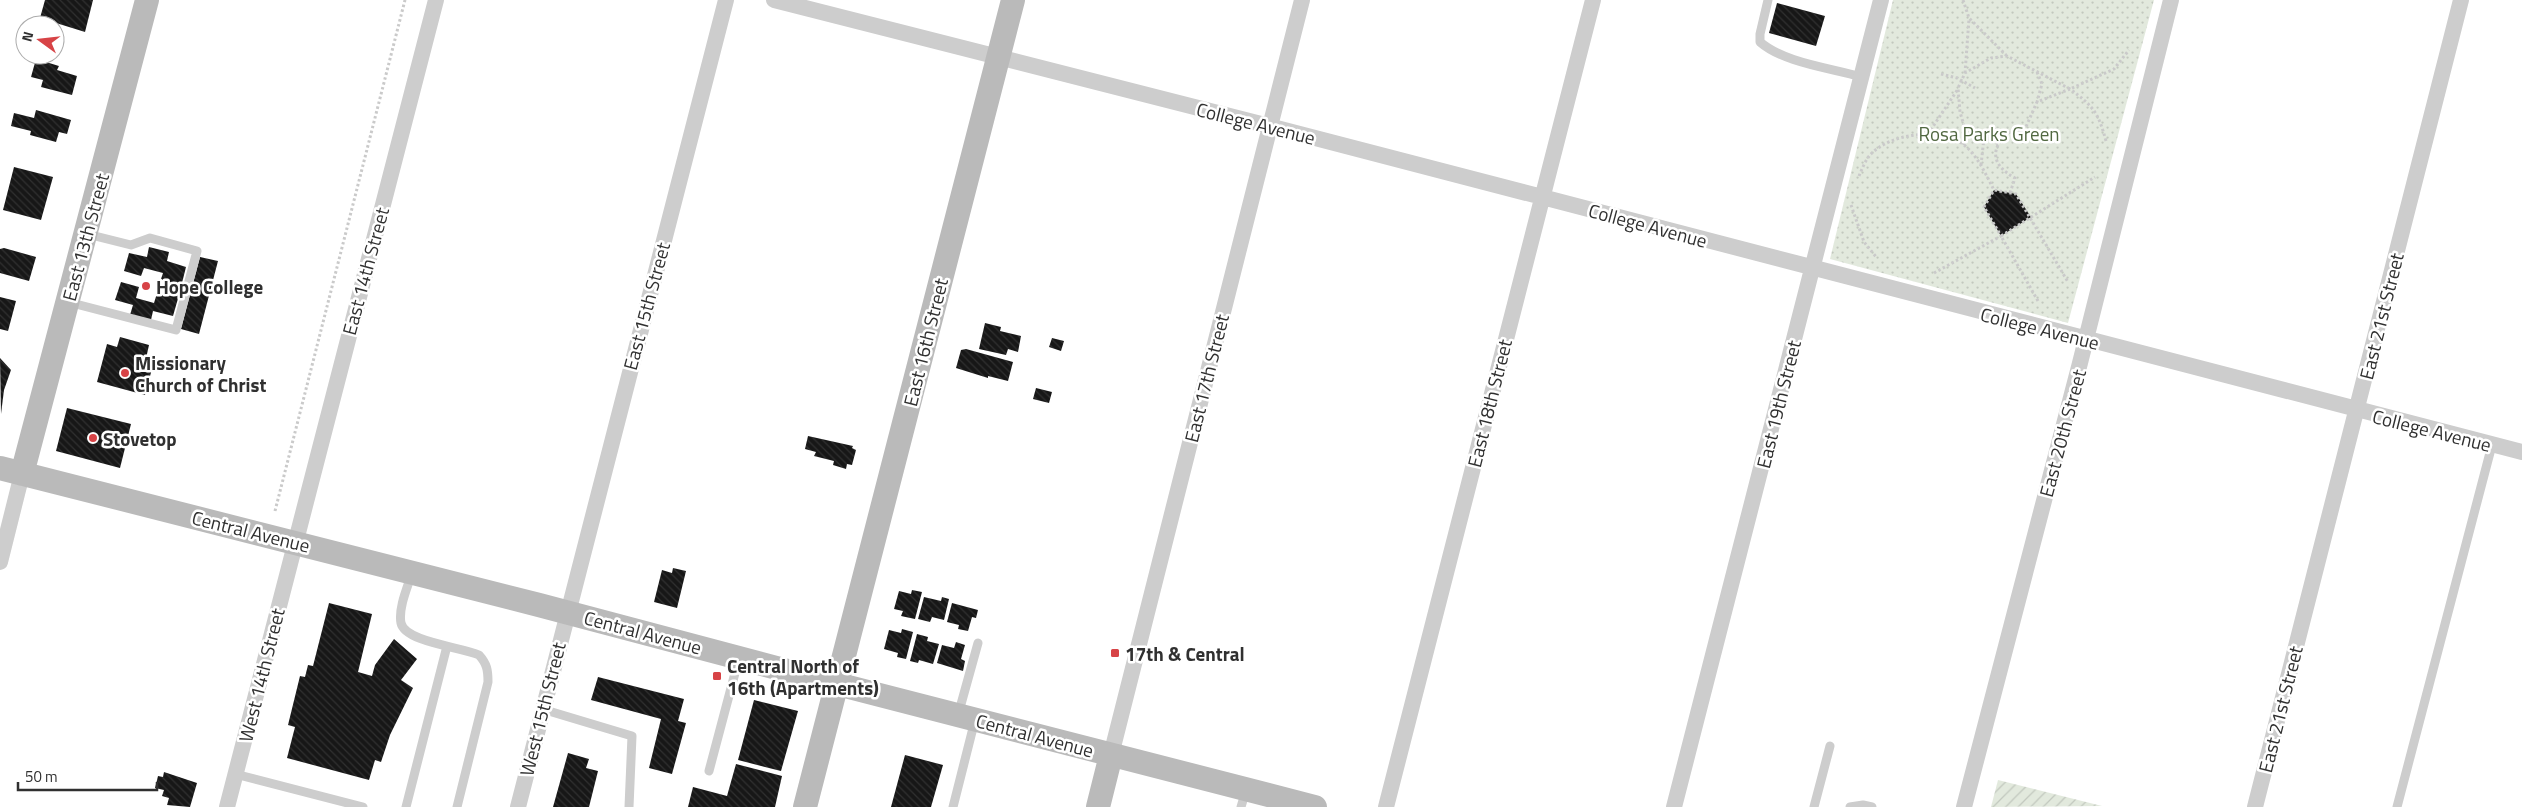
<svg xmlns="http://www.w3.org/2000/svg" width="2522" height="807" font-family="'Titillium Web',sans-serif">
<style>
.park{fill:url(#park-dots)}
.garden{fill:url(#garden-furrows)}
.building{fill:url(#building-back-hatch)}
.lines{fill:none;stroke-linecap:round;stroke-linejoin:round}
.path{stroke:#cacaca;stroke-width:3;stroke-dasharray:2.5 2.5;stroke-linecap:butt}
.lane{stroke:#cdcdcd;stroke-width:9}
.street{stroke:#cdcdcd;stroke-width:16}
.secondary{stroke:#bababa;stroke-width:24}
.poi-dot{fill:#d74346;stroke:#fff;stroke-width:2}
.labels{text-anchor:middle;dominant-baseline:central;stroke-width:5;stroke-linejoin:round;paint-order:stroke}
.street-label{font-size:19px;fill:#303030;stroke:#fff}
.park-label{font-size:19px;fill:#516841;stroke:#fff}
.poi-label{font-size:19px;font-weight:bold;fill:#303030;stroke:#fff;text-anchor:start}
</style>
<defs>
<pattern id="park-dots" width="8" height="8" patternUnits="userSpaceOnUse" patternTransform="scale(1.25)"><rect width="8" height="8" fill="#e2e9dd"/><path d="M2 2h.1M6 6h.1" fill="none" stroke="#c2c8be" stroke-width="1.8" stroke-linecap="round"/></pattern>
<pattern id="garden-furrows" width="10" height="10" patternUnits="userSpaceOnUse" patternTransform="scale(1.25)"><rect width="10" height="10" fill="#e2e9dd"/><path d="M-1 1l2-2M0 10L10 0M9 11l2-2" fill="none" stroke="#c2c8be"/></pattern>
<pattern id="building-back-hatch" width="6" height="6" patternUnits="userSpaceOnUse" patternTransform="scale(1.25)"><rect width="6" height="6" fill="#171717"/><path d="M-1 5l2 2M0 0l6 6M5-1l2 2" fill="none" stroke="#303030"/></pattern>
</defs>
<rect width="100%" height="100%" fill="#fff"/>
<path class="park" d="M1893,0H2154L2068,323L1830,259Z"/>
<path class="garden" d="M1998,780L2102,806L1991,807Z"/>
<path class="building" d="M45,0H93L85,32L40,18Z
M1777,3L1825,16L1816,46L1769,33Z
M36,59L59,66L57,70L77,76L72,95L41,87L43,80L31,77Z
M36,110L71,120L67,134L59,132L56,142L30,135L31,131L11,126L14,113L34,118Z
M14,167L53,177L41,220L3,210Z
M1994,190L2016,194L2031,217L2001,236L1984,207Z
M149,247L169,252L167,261L186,267L181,287L160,282L163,273L144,268L141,276L124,271L129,253L147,257Z
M4,248L36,257L29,281L0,273V249Z
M200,257L218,261L199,334L181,329Z
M121,282L139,287L136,298L154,303L158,290L179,295L173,316L153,311L151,320L130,315L133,305L115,300Z
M0,297L16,301L8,331L0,329Z
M985,323L1001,327L1000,331L1021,336L1018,352L1008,349L1006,355L979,349Z
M120,337L149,345L145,363L153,365L145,395L97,382L107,344L117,347Z
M1052,338L1064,341L1061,351L1049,347Z
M966,349L1013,362L1008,381L988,376V378L956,368L961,350Z
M0,358L11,370L4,390L1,414Z
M1036,388L1052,392L1049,403L1033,399Z
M67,408L131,424L120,468L56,451Z
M808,436L853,446L852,448L856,450L852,465L847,464L846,469L833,465L834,461L814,456L816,452L805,449Z
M673,568L686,571L677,608L654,602L662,570L672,573Z
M912,590L922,592L915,619L901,616L903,611L894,609L899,591L911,594Z
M924,597L941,601L942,597L949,599L944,620L932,617L930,622L918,619Z
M329,603L372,614L358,672L372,676L375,665L394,639L417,659L401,680L413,688L390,735L381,762L375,760L369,780L287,758L295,727L288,725L300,676L305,677L308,665L313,666Z
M952,603L978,610L976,618L972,617L968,631L958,629L959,625L947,622Z
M902,629L913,632L906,659L897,657L898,653L884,649L889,630L901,633Z
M917,634L928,637L927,641L939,644L933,664L919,660L918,663L910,661Z
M956,642L965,645L961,659L965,661L963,671L937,663L942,645L954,648Z
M598,677L684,699L678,721L686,723L672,774L649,768L661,719L591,700Z
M754,700L798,711L781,771L738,760Z
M568,753L589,759L586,768L598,771L589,807H553Z
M905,755L943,765L931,807H891Z
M736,764L782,776L775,807H688L693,787L727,796Z
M164,772L197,783L190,807L167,805L169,798L162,796L164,790L155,788L158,776L163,777Z"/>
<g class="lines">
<path class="path" d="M1963,0L1969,18L2006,55
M2037,72L2042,84L2037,102
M1965,73L1969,19
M1941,74L1957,78L1975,88
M1964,128V145
M2007,133C1989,151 1993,166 2015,178L2010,193
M1928,134L1958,89
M2106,141C2098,112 2094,107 2070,89L2037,102L2025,129L2007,133L1992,129L1984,138L1965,129L1960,112L1958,88L1965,73L1991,58L2007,56L2070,89L2114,69L2129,50
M1981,165L1984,138L1999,144
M1859,176C1862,169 1865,161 1870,155C1890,133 1940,127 1964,145C1978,156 1986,175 1994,190L2016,194L2068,282
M1851,205L1864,242L1877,258
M1934,273L2001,236L1984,207L1994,190
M2038,301L2001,236L2095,177
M275,511L405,0"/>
<path class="lane" d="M1768,0L1760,34V42C1784,63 1831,68 1861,77
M68,302L176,330L197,251L150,238L131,245L87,234
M412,573C408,586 398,608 401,623C405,642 461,647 479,655C487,664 488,670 488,682L457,807
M542,709L632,736L629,807
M958,715L978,643
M709,771L739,658
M235,774L363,807
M406,807L447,646
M953,807L975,720
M1241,807L1246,790
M1814,807L1830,746
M1850,807L1863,805L1872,807
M2397,807L2492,445"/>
<path class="street" d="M774,0L1269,126L2522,452
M0,562L22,474
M1111,755L1302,0
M227,807L436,0
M518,807L726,0
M1386,807L1593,0
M1674,807L1881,0
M1964,807L2080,363L2171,0
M2255,807L2461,0"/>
<path class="secondary" d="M0,468L539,605L837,684L1315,807
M22,474L147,0
M805,807L1013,0
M1098,807L1111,755"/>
</g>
<g class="poi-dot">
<circle cx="146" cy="286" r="5"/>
<circle cx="125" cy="373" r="5"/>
<circle cx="93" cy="438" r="5"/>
<rect x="1110" y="648" width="10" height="10" rx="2.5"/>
<rect x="712" y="671" width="10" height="10" rx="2.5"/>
</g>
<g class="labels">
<g class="street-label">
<text transform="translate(1256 123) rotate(14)">College Avenue</text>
<text transform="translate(1648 225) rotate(15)">College Avenue</text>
<text transform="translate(85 237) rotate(-75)">East 13th Street</text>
<text transform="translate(365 271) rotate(-75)">East 14th Street</text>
<text transform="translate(646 306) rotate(-75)">East 15th Street</text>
<text transform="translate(2381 316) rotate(-76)">East 21st Street</text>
<text transform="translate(2040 328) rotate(14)">College Avenue</text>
<text transform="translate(925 342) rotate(-76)">East 16th Street</text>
<text transform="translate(1206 378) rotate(-76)">East 17th Street</text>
<text transform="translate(1489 403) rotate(-76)">East 18th Street</text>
<text transform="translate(1778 404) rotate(-76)">East 19th Street</text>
<text transform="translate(2432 430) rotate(14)">College Avenue</text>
<text transform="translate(2062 433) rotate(-75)">East 20th Street</text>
<text transform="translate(251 531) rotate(14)">Central Avenue</text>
<text transform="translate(643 632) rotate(15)">Central Avenue</text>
<text transform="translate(261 675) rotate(-76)">West 14th Street</text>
<text transform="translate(542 709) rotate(-76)">West 15th Street</text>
<text transform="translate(2280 709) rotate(-76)">East 21st Street</text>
<text transform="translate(1035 735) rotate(15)">Central Avenue</text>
</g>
<g class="park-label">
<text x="1989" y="133">Rosa Parks Green</text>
</g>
<g class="poi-label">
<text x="156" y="286">Hope College</text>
<text x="135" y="362">Missionary<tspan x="135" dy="22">Church of Christ</tspan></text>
<text x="103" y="438">Stovetop</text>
<text x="1125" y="653">17th &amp; Central</text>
<text x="727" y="665">Central North of<tspan x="727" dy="22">16th (Apartments)</tspan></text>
</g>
</g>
<g transform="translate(40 40) rotate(285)"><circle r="24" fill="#ffffff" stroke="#acacac"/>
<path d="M0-4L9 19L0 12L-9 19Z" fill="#d74346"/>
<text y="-8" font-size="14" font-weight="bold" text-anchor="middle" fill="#303030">N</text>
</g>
<path d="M18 782v8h139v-8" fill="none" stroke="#303030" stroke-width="2.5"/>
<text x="25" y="782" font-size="15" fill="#303030" stroke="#ffffff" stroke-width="4" paint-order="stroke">50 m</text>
</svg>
